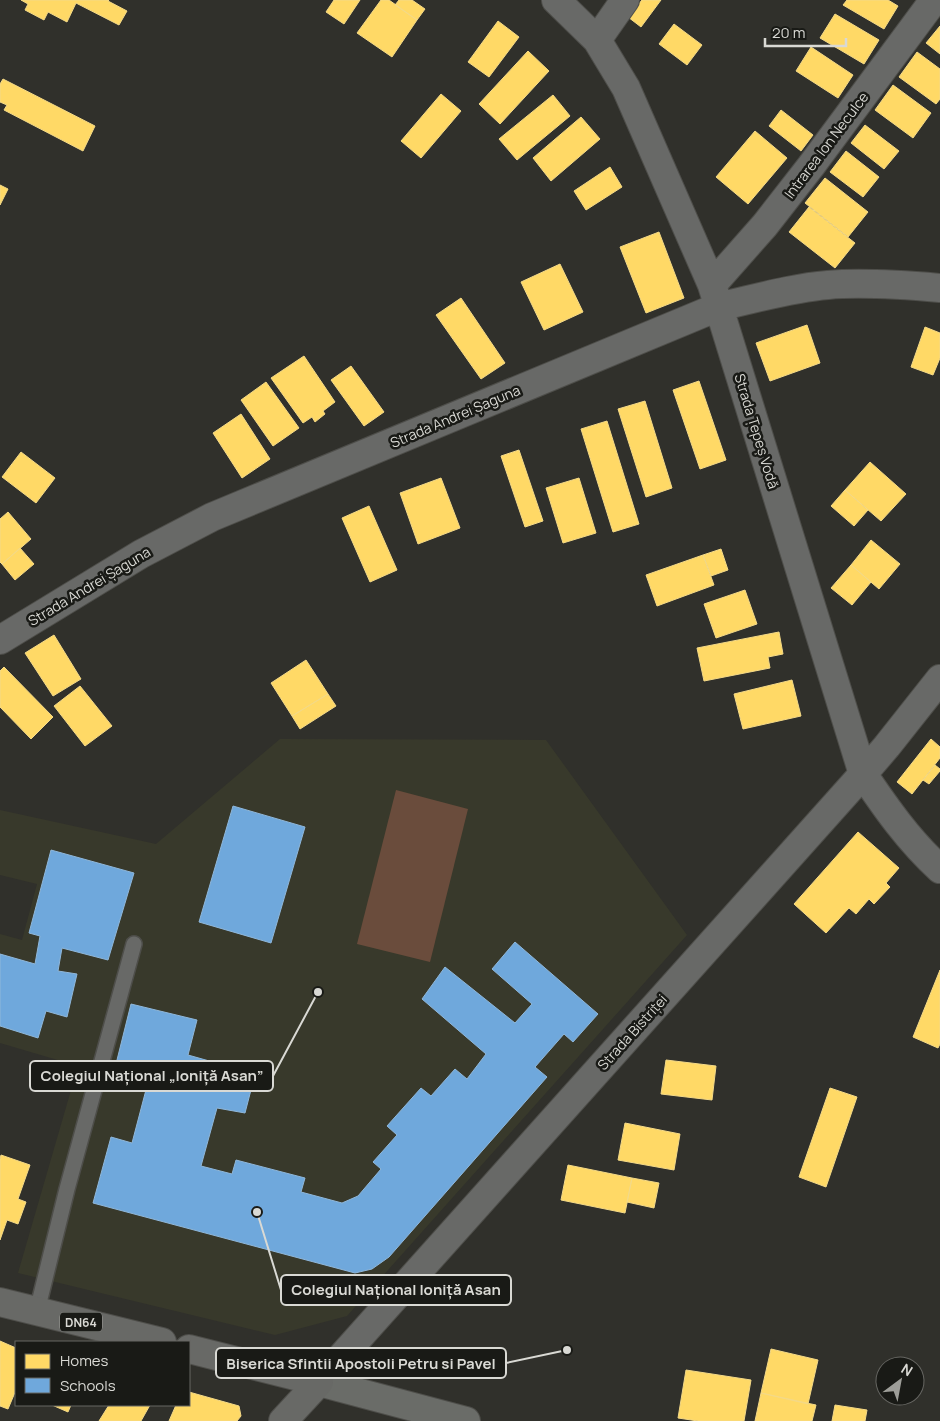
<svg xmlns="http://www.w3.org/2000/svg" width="940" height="1421" font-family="Manrope,sans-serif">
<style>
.built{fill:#38392b}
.green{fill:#6a4c3c}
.homes{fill:#ffd966;stroke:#f4d987}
.schools{fill:#6fa8dc;stroke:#8fb7da}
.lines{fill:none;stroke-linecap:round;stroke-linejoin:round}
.lane-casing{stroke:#4e4e4a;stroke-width:18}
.street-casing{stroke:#4e4e4a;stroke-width:30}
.secondary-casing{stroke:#4e4e4a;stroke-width:30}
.primary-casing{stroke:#4e4e4a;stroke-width:30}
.lane{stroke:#686967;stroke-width:15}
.street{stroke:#686967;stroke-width:28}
.secondary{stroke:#6a6c68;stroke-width:28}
.primary{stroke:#686966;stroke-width:28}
.labels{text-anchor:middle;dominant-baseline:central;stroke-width:5;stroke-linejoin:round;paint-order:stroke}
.shield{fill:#191a16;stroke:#9fa09b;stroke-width:1}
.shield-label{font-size:12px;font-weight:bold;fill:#d9d9d4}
.street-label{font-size:14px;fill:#d9d9d4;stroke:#191a16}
.leader{fill:none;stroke:#d9d9d4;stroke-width:2}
.callout-dot{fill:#d9d9d4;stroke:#191a16;stroke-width:2}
.callout{fill:#191a16;stroke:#d9d9d4;stroke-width:2}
.callout-label{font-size:15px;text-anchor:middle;font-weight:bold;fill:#d9d9d4}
</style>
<rect width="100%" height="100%" fill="#30302b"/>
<path class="built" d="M280,739L546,740L687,935L347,1316L275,1335L18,1273L78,1066L0,1043V934L22,940L37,884L0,875V810L156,844Z"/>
<path class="green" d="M396,790L468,809L430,962L357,944Z"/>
<path class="homes" d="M21,0H109L108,1L127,11L119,25L76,3L67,22L48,12L44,20L25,10L28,4Z
M334,0H360L344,24L326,12Z
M381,0H389L417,20L392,57L357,33Z
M399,0H412L425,9L417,20L395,5Z
M642,0H661L641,27L628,17Z
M847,0H888L898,6L884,29L843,5Z
M835,14L879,40L864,64L820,38Z
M498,21L519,37L489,77L468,62Z
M674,24L702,45L687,65L659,44Z
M940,26V54L926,43Z
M811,47L853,75L838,98L796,71Z
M528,51L549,71L500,124L479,104Z
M917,52L940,69V99L936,104L899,77Z
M3,79L95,126L83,151L4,110L7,105L0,102V84Z
M893,85L931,113L913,138L875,110Z
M441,94L461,111L421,158L401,141Z
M553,95L570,116L517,160L499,139Z
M781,110L813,135L801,151L769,126Z
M581,117L600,139L551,181L533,158Z
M865,125L899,151L884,169L851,143Z
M755,131L787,158L748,204L716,177Z
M846,151L879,177L863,197L830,172Z
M610,167L622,187L586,210L574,191Z
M825,178L868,212L848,237L805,203Z
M0,185L8,189L0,205Z
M809,207L855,243L835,268L789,232Z
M659,232L684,298L646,313L620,247Z
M560,264L583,312L544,330L521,282Z
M461,298L505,363L481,379L436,315Z
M807,325L820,363L770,381L756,343Z
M925,327L940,333V358L933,375L911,367Z
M304,356L335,402L323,411L325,414L315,422L312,417L303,423L271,378Z
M351,366L384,412L364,426L331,380Z
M699,381L726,460L700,469L673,390Z
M266,382L299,428L273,446L241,400Z
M645,401L672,488L646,497L618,409Z
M241,414L270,459L242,478L213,433Z
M607,421L639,524L613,532L581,429Z
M519,450L543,521L525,527L501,456Z
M21,452L55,478L36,503L2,477Z
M870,462L906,494L881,521L845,490Z
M441,478L460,528L418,544L400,493Z
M579,478L596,533L563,543L546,488Z
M845,490L868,510L854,526L831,506Z
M369,506L397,570L370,582L342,518Z
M8,512L31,539L2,564L0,562V519Z
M871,540L900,564L879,589L851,565Z
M20,548L34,564L15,580L2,564Z
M721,549L728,570L711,576L703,555Z
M703,555L714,585L657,606L646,575Z
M851,565L871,582L852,605L831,588Z
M745,590L757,624L716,638L704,604Z
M779,632L783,654L768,657L770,668L704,681L697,648Z
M54,635L81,679L53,696L25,653Z
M306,660L328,694L292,716L271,683Z
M4,667L53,717L31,739L0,707V671Z
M792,680L801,716L743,729L734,694Z
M80,686L112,726L85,746L54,706Z
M328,694L336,706L300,729L292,716Z
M931,739L940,747V758L912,794L897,782Z
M935,765L940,769V771L929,784L923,780Z
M858,832L899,868L886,883L890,887L874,904L869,899L856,914L849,908L826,933L794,904Z
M940,970V1044L938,1048L913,1037Z
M666,1060L716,1066L712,1100L661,1094Z
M830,1088L857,1097L826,1187L799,1177Z
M625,1123L680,1134L674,1170L618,1160Z
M1,1155L30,1165L18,1199L26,1202L18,1224L7,1220L0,1240V1159Z
M568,1165L632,1178L625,1213L561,1200Z
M632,1178L659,1183L654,1208L627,1202Z
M0,1341L16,1348V1390L8,1409L0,1406Z
M771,1349L818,1360L808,1404L761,1393Z
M686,1370L751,1380L744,1421H698L678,1418Z
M189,1392L239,1406L241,1416L237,1421H169L176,1405H189Z
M761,1393L816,1405L812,1421H755Z
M52,1405H71L68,1412Z
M109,1405H150L141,1421H99Z
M835,1405L867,1410L865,1421H832Z"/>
<path class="schools" d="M233,806L305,827L271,943L199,922Z
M51,850L134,873L108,960L62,948L58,971L77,974L67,1017L46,1011L38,1038L0,1026V954L35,964L40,936L29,933Z
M515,942L598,1014L573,1042L564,1034L535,1067L547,1077L389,1257L372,1269L355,1273L93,1203L111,1137L132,1143L147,1086L113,1076L131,1004L197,1020L188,1055L227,1066L223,1082L252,1086L245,1113L217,1108L201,1166L232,1174L236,1160L305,1178L301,1192L342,1203L358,1196L381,1169L373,1162L397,1135L387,1126L421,1088L431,1096L455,1069L467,1079L486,1054L422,999L445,967L515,1023L532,1004L492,969Z"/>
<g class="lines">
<defs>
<path id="lane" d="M37,1311L67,1189L134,944"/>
<path id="street" d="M556,0L597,40L626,88L712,285L863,774C886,808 909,841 940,869
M597,40L625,0
M712,285L765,225L811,166L934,0
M0,640L141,554L212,517L718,307C754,299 791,288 828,285C863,282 905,285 940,288
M319,1382L863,774L887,746L940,679"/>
<path id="secondary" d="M319,1382L466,1421"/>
<path id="primary" d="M0,1302L162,1342
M189,1349L319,1382L283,1421"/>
</defs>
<use href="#lane" class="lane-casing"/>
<use href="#street" class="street-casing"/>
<use href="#secondary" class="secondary-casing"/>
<use href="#primary" class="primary-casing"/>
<use href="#lane" class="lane"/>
<use href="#street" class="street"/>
<use href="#secondary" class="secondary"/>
<use href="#primary" class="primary"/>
</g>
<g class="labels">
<rect class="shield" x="60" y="1312.5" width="42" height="19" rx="4"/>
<g class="shield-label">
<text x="81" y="1322">DN64</text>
</g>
<g class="street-label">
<text transform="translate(826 145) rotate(-53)">Intrarea Ion Neculce</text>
<text transform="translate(455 416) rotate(-23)">Strada Andrei Șaguna</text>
<text transform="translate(757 431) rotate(73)">Strada Țepeș Vodă</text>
<text transform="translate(89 586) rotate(-31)">Strada Andrei Șaguna</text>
<text transform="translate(632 1032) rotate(-48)">Strada Bistriței</text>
</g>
</g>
<path class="leader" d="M318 992L273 1076M257 1212L281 1290M567 1350L506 1363"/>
<g class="callout-dot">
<circle cx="318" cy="992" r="5"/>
<circle cx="257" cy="1212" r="5"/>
<circle cx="567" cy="1350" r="5"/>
</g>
<g class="callout">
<rect x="30" y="1061" width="243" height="30" rx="5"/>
<rect x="281" y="1275" width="230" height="30" rx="5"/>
<rect x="216" y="1348" width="290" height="30" rx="5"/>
</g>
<g class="callout-label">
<text x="152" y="1081">Colegiul Național „Ioniță Asan”</text>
<text x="396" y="1295">Colegiul Național Ioniță Asan</text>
<text x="361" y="1369">Biserica Sfintii Apostoli Petru si Pavel</text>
</g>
<rect x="15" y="1341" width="175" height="65" fill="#191a16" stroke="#666662"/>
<rect x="25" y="1354" width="25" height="15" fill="#ffd966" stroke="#666662"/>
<text x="60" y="1366" font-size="15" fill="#d9d9d4">Homes</text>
<rect x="25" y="1378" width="25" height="15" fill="#6fa8dc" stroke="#666662"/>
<text x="60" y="1391" font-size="15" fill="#d9d9d4">Schools</text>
<g transform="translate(900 1381) rotate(32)"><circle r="24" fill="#191a16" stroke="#666662"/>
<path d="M0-4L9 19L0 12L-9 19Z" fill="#9e9e99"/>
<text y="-8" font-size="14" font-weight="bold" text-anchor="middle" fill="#d9d9d4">N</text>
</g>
<path d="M765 38v8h81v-8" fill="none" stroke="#d9d9d4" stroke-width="2.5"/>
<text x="772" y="38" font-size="15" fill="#d9d9d4" stroke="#191a16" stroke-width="4" paint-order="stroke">20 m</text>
</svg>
